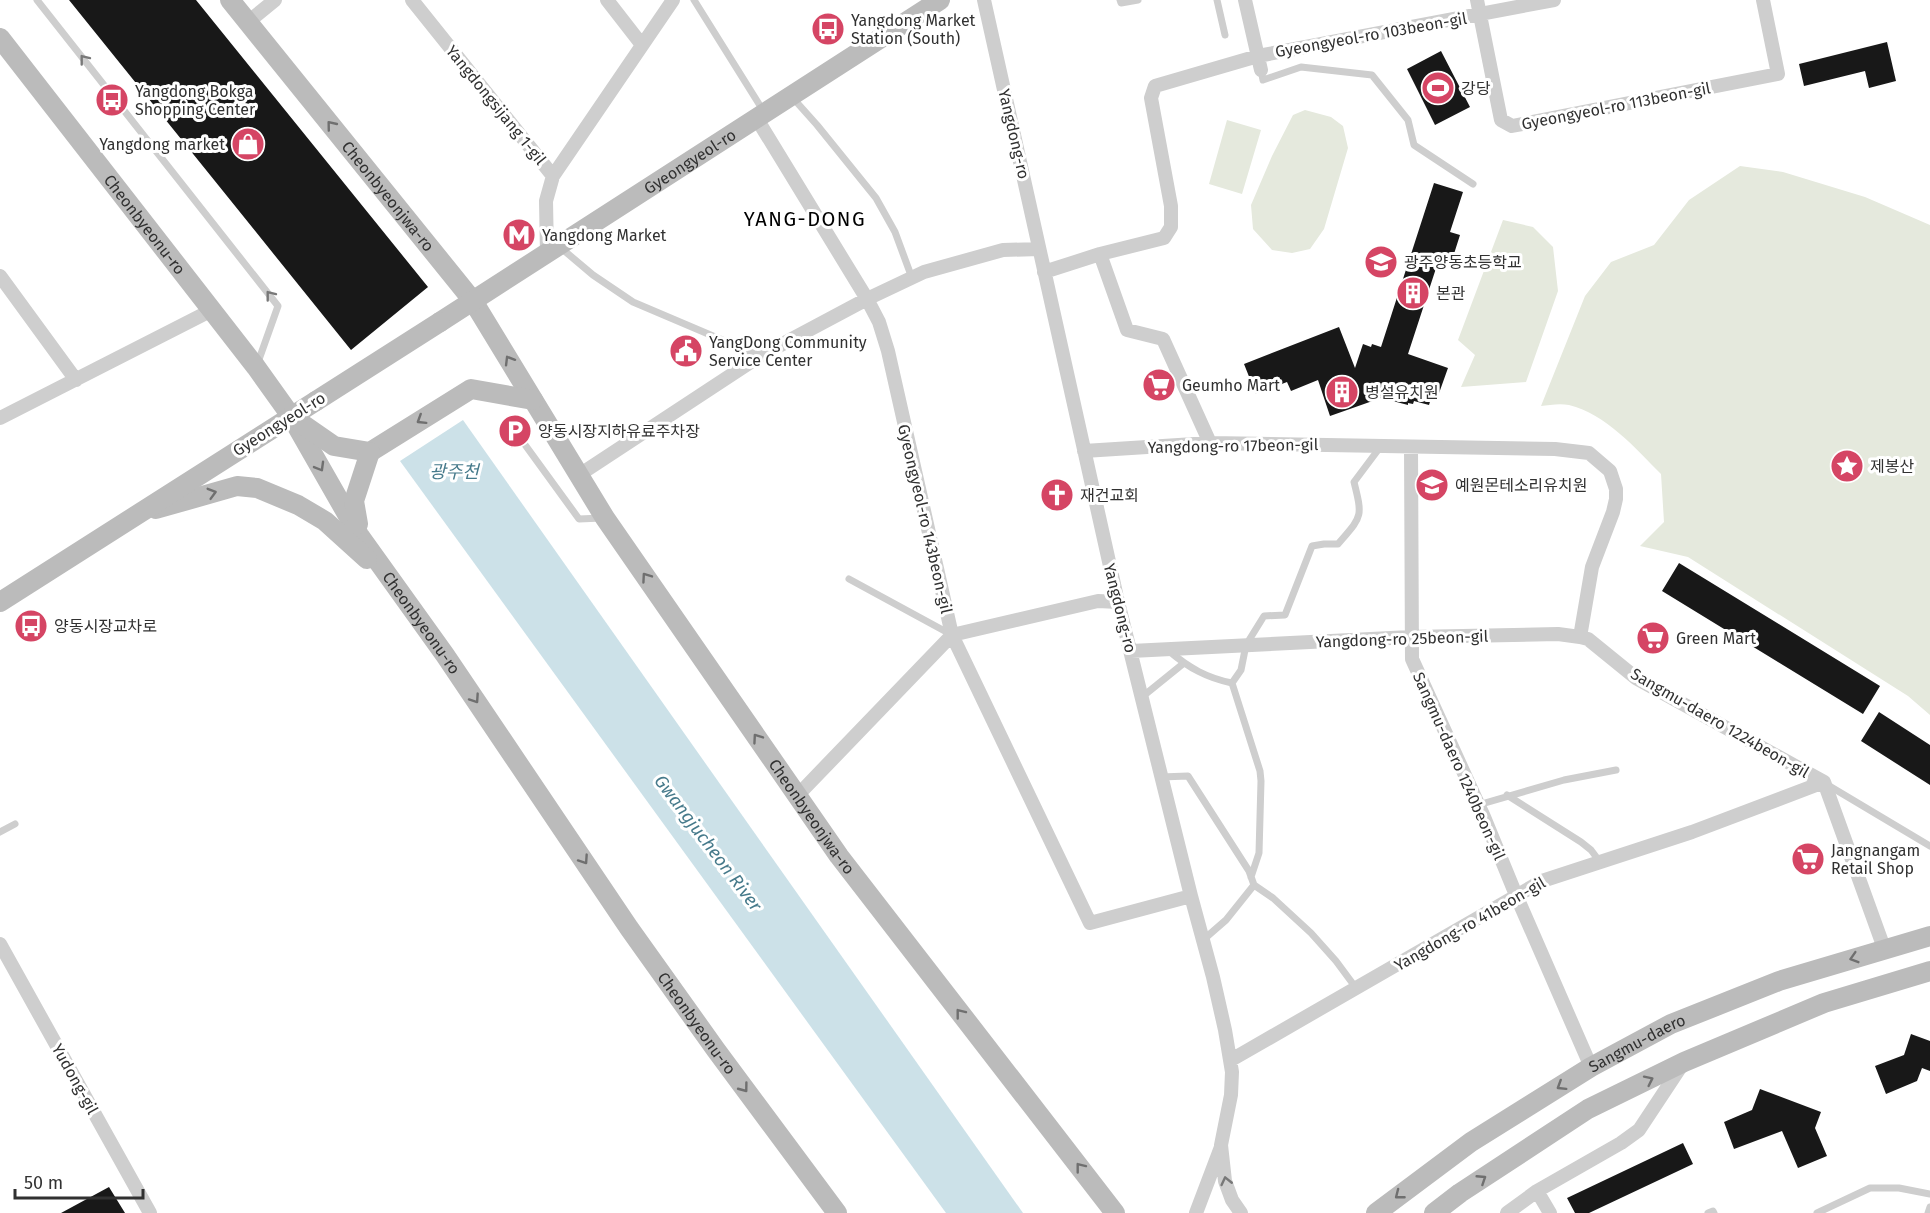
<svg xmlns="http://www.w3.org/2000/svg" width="1930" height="1213" font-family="'Fira Sans','Noto Sans KR',sans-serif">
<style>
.green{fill:#e5e9dd}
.water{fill:#cce1e8}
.building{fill:#181818}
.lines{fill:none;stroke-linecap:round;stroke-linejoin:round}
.lane{stroke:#cecece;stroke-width:7}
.street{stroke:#cecece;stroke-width:14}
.secondary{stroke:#bbb;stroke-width:20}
.secondary-bridge{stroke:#bbb;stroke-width:20}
.oneway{stroke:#787878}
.oneway2{stroke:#6f6f6f}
.labels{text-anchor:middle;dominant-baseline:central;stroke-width:6;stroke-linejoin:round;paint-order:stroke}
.poi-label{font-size:16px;fill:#313131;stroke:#fff;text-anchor:start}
.street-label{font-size:16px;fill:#313131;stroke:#fff}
.water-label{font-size:18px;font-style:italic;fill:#467a8b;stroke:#fff}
.quarter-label{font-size:20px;letter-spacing:1.5px;fill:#000;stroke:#fff}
</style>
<rect width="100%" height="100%" fill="#fff"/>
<path class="green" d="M1305,110L1331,117L1343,126L1348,148L1324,229L1310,249L1292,253L1272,250L1253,229L1251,205L1272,156L1293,115Z
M1227,120L1261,130L1242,194L1209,184Z
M1740,166L1783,172L1865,197L1930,225V715L1908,696L1688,557L1640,546L1664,522L1661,474C1635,448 1606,414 1569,405C1560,403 1549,405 1541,406L1585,296L1611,262L1654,245L1689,200Z
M1503,220L1533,227L1553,247L1558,291L1526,382L1461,387L1475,355L1458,340Z"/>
<path class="water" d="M463,420L1023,1213H946L400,461Z"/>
<path class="building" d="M69,0H196L428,287L351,350Z
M1887,42L1896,81L1869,88L1865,71L1804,86L1799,64Z
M1441,51L1470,107L1435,125L1407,69Z
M1434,183L1463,192L1450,232L1460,235L1453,257L1441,253L1408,354L1448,368L1438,396L1432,395L1429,405L1414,401L1413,404L1408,403V405L1381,398L1330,416L1318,380L1291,391L1287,382L1256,394L1244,364L1339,327L1355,368L1363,344L1371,347L1372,344L1381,347Z
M1679,563L1880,686L1863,714L1662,591Z
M1879,712L1930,745V785L1861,741Z
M1911,1034L1930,1041V1071L1922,1068L1917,1081L1886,1094L1875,1066L1904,1055Z
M1760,1089L1821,1112L1815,1128L1827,1156L1798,1168L1782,1131L1734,1149L1724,1122L1752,1110Z
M1683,1143L1693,1164L1589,1213H1575L1567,1198Z
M109,1187L125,1213H61Z"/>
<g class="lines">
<path class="lane" d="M37,0L278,306L257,365
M694,0L764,112
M1120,0L1121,3L1138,0
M1217,0L1225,35
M1261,70L1263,80L1301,67L1372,75L1408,120L1414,145L1473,184
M792,97L817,125L876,198L895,232L912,278
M561,248L593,275L633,302L760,356
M515,431L579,519L602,518
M849,579L952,635
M1169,651C1189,668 1207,678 1232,683L1241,670L1246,645L1264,616L1285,615L1312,546L1324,544H1338C1362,516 1363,518 1354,482L1381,446
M1232,683L1260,771L1261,781L1259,853L1251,877
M1142,697L1184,663
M1161,777L1188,776L1249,871L1254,885L1273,898L1311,933L1336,961L1356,988
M1826,784L1930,846
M1507,795L1581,842L1591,850L1600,862
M1478,805L1564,780L1616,770
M0,832L15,824
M1203,940L1226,920L1254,885
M1708,1213L1713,1211L1714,1213
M1817,1213L1870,1188H1899L1930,1194
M1928,1213L1930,1207"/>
<path class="street" d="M412,0L553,176
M607,0L642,45
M984,0L1118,602L1191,896L1213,977L1225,1030L1232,1072L1231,1095L1221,1145L1225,1181L1232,1200L1241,1213
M1245,0L1261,70
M1477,0L1501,120L1512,126L1778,74L1763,0
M248,22L275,0
M757,119L867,299L879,322L888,351L952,635L1090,923L1191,896
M547,254L546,201L553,176L673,0
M1100,254L1127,330L1163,339L1210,443
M1044,272L1100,254L1164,238L1171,227V206L1151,98L1155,86L1258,56L1554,0
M0,276L76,380
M0,418L212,310
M1411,447L1412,659L1484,817L1516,895L1591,1067
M1084,451L1210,443L1555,449L1589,453L1610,471L1616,489V499L1613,512L1592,567L1580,637
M579,475L760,356L867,299L924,272L1003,250L1039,249
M1131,651L1411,637L1558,634L1580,637L1588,639L1636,678L1824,782L1884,948
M797,796L952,635L1098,601L1118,602
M0,944L150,1213
M1231,1060L1542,881L1692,832L1824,782
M1537,1191L1550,1213
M1196,1213L1221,1147
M1507,1213L1537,1191L1621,1143L1639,1130L1684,1062"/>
<g class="secondary">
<path id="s1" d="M230,0L473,301L605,518L839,856L1115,1213"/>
<path id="s2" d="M0,38L256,367L291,416L359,535L445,655L629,928L716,1050L837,1213"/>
<path id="s3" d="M440,322L940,0"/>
<path d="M295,419L334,446L370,452L471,389L533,400"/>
<path d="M156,509L237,486L257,488L298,505L325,521L367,559"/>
<path d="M358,524L354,501L370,452"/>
<path d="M0,602L316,401"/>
<path id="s4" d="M1376,1213L1471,1142L1591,1067L1671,1024L1779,981L1930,936"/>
<path d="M1434,1213L1460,1193L1588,1109L1684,1062L1824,1003L1930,971"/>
</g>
<path class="secondary-bridge" d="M316,401L440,322"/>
</g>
<defs><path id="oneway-chevron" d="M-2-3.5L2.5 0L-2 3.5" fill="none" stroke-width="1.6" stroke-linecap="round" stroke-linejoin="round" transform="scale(1.5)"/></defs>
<g class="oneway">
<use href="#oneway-chevron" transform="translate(84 59) rotate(-128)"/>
<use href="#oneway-chevron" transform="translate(270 295) rotate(-128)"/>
<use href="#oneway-chevron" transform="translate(1226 1181) rotate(-103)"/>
</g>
<g class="oneway2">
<use href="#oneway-chevron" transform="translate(331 125) rotate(-129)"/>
<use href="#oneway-chevron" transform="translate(509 360) rotate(-121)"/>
<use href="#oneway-chevron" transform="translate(421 420) rotate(148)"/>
<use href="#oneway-chevron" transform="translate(320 467) rotate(60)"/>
<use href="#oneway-chevron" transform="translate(212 493) rotate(-16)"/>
<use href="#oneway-chevron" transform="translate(646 577) rotate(-125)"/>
<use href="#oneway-chevron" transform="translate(475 699) rotate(56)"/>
<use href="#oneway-chevron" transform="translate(757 738) rotate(-125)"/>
<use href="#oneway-chevron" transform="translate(584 860) rotate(56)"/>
<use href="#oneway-chevron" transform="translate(1854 958) rotate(163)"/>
<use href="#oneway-chevron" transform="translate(960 1013) rotate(-128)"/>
<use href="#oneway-chevron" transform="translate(1649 1080) rotate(-26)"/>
<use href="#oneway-chevron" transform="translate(1561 1086) rotate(148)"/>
<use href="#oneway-chevron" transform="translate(744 1088) rotate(53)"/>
<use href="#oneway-chevron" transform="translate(1080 1167) rotate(-128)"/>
<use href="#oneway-chevron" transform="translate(1482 1179) rotate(-33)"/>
<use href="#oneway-chevron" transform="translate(1399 1195) rotate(142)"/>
</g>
<defs>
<symbol id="bus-disc" viewBox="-11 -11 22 22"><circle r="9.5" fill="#d54564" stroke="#fff"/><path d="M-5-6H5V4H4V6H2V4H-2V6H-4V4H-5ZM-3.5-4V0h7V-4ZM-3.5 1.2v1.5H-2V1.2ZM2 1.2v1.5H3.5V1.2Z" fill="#fff"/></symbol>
<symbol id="stadium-disc" viewBox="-11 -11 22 22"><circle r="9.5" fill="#d54564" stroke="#fff"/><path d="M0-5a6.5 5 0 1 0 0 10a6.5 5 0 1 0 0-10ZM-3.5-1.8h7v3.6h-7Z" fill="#fff"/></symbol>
<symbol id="shop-disc" viewBox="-11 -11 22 22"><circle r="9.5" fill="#d54564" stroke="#fff"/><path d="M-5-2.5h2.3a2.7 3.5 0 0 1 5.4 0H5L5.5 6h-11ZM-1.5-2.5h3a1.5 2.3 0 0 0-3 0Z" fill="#fff"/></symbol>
<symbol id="metro-disc" viewBox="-11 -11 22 22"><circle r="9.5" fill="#d54564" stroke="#fff"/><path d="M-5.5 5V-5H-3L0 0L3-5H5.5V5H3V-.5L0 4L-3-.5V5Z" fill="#fff"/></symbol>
<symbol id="school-disc" viewBox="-11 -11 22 22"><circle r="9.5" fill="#d54564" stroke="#fff"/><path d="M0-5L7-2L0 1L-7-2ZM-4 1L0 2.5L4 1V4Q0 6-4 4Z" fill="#fff"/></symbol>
<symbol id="building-disc" viewBox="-11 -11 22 22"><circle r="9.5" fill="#d54564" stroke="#fff"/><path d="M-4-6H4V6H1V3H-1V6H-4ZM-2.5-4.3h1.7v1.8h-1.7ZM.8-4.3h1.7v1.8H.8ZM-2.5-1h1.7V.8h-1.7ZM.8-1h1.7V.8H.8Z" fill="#fff"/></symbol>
<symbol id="civic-disc" viewBox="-11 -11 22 22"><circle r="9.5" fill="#d54564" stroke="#fff"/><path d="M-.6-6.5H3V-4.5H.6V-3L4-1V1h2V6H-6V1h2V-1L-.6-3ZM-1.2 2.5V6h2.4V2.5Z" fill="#fff"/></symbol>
<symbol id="supermarket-disc" viewBox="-11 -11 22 22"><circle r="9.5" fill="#d54564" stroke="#fff"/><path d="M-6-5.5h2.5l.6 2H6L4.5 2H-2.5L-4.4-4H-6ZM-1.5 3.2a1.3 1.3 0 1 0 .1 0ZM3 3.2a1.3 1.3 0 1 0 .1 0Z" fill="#fff"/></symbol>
<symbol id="parking-disc" viewBox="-11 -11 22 22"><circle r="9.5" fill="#d54564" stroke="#fff"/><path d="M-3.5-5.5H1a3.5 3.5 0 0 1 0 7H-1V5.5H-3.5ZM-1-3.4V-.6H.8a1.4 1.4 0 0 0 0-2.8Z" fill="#fff"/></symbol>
<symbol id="sight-disc" viewBox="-11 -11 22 22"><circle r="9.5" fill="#d54564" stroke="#fff"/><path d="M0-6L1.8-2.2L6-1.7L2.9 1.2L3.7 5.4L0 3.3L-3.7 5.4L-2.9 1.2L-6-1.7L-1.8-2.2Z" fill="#fff"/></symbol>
<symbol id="church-disc" viewBox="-11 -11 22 22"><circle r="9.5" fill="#d54564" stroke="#fff"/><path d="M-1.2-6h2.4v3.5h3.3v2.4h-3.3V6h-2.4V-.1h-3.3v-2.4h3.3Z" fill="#fff"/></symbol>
</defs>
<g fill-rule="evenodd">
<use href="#bus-disc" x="809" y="10" width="38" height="38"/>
<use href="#stadium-disc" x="1419" y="69" width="38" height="38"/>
<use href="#bus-disc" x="93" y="81" width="38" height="38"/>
<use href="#shop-disc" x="229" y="125" width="38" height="38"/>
<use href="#metro-disc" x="500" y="216" width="38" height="38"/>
<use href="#school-disc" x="1362" y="243" width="38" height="38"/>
<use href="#building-disc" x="1394" y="274" width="38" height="38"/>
<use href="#civic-disc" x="667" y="332" width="38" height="38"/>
<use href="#supermarket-disc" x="1140" y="366" width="38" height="38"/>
<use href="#building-disc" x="1323" y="373" width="38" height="38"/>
<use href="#parking-disc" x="496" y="412" width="38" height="38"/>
<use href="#sight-disc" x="1828" y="447" width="38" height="38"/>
<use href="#school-disc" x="1413" y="466" width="38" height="38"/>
<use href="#church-disc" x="1038" y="476" width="38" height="38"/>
<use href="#bus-disc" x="12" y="607" width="38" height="38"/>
<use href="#supermarket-disc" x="1634" y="619" width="38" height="38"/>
<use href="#supermarket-disc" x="1789" y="840" width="38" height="38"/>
</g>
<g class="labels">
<g class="poi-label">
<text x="851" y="20">Yangdong Market<tspan x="851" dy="18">Station (South)</tspan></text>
<text x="1461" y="88">강당</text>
<text x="135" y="91">Yangdong Bokga<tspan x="135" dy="18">Shopping Center</tspan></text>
<text x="225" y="144" text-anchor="end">Yangdong market</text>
<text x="542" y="235">Yangdong Market</text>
<text x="1404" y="262">광주양동초등학교</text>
<text x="1436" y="293">본관</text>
<text x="709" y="342">YangDong Community<tspan x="709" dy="18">Service Center</tspan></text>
<text x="1182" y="385">Geumho Mart</text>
<text x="1365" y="392">병설유치원</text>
<text x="538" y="431">양동시장지하유료주차장</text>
<text x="1870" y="466">제봉산</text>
<text x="1455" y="485">예원몬테소리유치원</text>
<text x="1080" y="495">재건교회</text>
<text x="54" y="626">양동시장교차로</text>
<text x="1676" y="638">Green Mart</text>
<text x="1831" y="850">Jangnangam<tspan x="1831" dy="18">Retail Shop</tspan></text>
</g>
<g class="street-label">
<text transform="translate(1371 35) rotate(-10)">Gyeongyeol-ro 103beon-gil</text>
<text transform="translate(496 105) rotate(51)">Yangdongsijang 1-gil</text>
<text transform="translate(1616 106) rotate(-11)">Gyeongyeol-ro 113beon-gil</text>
<text transform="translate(1014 134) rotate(77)">Yangdong-ro</text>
<text stroke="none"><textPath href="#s3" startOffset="297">Gyeongyeol-ro</textPath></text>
<text stroke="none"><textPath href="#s1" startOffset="252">Cheonbyeonjwa-ro</textPath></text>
<text stroke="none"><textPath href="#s2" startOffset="236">Cheonbyeonu-ro</textPath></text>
<text transform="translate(279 424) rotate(-32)">Gyeongyeol-ro</text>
<text transform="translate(1233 446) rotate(-1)">Yangdong-ro 17beon-gil</text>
<text transform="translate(925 519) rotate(77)">Gyeongyeol-ro 143beon-gil</text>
<text transform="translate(1120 608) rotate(76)">Yangdong-ro</text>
<text stroke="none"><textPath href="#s2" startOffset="722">Cheonbyeonu-ro</textPath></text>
<text transform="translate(1402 639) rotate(-2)">Yangdong-ro 25beon-gil</text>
<text transform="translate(1720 723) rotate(30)">Sangmu-daero 1224beon-gil</text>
<text transform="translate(1459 766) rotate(66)">Sangmu-daero 1240beon-gil</text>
<text stroke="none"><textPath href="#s1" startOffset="1004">Cheonbyeonjwa-ro</textPath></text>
<text transform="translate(1470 924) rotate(-30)">Yangdong-ro 41beon-gil</text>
<text stroke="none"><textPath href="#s2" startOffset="1208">Cheonbyeonu-ro</textPath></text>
<text stroke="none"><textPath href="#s4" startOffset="312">Sangmu-daero</textPath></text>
<text transform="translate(75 1079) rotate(61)">Yudong-gil</text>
</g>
<g class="water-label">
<text x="454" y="472">광주천</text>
<text transform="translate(708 843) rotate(53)">Gwangjucheon River</text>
</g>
<g class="quarter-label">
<text x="805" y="219">YANG-DONG</text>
</g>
</g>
<path d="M15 1189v9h128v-9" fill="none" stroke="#313131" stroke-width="3"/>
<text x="24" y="1189" font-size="18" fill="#313131" stroke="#ffffff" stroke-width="4.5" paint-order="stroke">50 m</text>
</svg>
